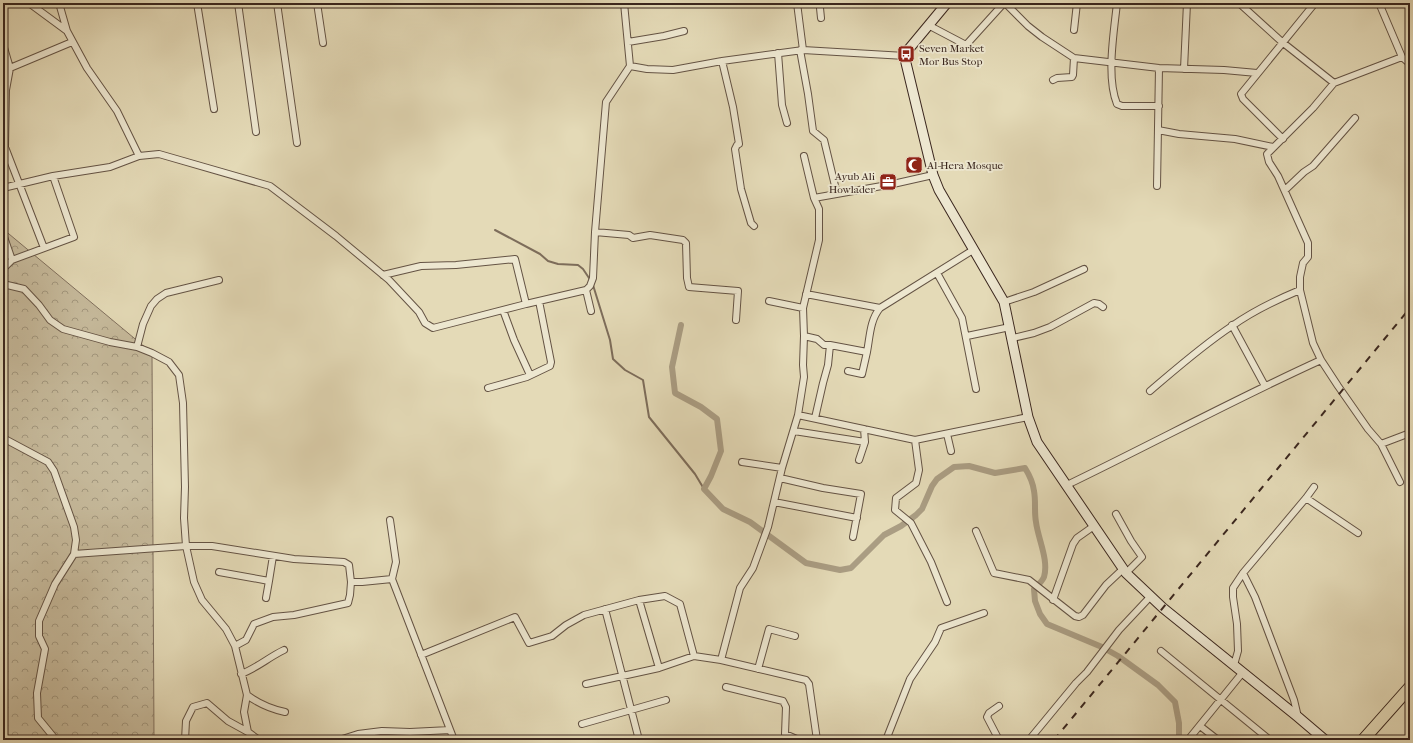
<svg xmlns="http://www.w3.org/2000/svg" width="1413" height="743" font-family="'IM FELL French Canon',serif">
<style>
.forest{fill:url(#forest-crowns);stroke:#80705e}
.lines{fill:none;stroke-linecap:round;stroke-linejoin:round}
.stream{stroke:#7d6d5b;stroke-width:2}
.canal{stroke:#aa9d83;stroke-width:6}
.street-casing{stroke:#645344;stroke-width:8}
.secondary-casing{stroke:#3a261e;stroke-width:11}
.highway-casing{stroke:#3a261e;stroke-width:13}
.street{stroke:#ede7d0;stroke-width:6}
.secondary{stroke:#ede7d0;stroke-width:9}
.highway{stroke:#e4dab7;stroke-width:11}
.rail{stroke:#3a261e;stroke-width:2;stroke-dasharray:7 7;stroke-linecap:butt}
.labels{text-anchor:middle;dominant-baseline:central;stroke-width:3.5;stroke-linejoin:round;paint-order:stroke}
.poi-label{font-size:11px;fill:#3a261e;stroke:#ede7d0;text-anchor:start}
</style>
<defs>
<pattern id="forest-crowns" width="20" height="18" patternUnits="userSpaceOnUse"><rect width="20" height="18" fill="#c7bb9d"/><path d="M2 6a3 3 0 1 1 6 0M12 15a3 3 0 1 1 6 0" fill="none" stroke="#a3987f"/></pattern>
</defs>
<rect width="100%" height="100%" fill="#e4dab7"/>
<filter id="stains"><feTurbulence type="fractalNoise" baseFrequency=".005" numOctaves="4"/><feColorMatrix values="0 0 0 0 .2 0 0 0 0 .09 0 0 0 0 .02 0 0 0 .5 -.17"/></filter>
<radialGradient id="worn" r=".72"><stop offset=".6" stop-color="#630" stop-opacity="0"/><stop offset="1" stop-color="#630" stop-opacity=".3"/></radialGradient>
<path class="forest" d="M3,229L152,353L154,740H3Z"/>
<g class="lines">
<path class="stream" d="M495,230L540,254L548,261L558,264L578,265L583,269L591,281
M593,285L610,340L613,359L625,370L643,380L649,417L695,474L704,489"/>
<path class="canal" d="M681,325L672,367L675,393L701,407L717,419L721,451L711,476L704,489L723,509L750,522L806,563L840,570L851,568L884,535L901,526L916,515L922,509L932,486L937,479L954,467L969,466L995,473L1025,468C1030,476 1033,483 1034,491C1036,501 1034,512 1036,522C1038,539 1049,560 1044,577C1042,582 1037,586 1034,589L1035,601L1040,614L1047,624L1102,647L1118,656L1158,685L1175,702L1179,723V740"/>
<defs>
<path id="street" d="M29,3L67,31L87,68L117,111L139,156
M59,3L67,31
M197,3L214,109
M238,3L256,132
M277,3L297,143
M317,3L323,43
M797,3L803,50
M1005,3L1028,26L1042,37L1074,58L1159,68L1224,70L1257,73
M1117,3C1114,32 1106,77 1117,104L1122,106H1159
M1239,3L1282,42L1334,83
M1379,3L1402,57L1410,64
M821,18L820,8L821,3
M928,25L966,45L1004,3
M1074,30L1077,3
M628,42L664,36L684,31
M3,44L10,68L72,42
M800,50L808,94L813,131L824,140L837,194
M778,53L782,105L787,123
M722,61L733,107L739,144L737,145L735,149L741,189L751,223L754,226
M630,66L647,69L673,70L722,61L803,50L905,56
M10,68L6,90L5,147L44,248
M1184,69L1187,3
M1053,80L1057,78L1072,77L1073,75L1074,58
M1158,130L1179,134L1235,139L1273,147
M1283,139L1243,99L1241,94L1315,3
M804,156L814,198L819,209V240L803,308L804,336
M1157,186L1159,68
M3,188L53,176L110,167L139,156L159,154L270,186L336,236L389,280L419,312L425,323L433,328L526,304L586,290L590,286L593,278L595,232L606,102L630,66L624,3
M1285,190L1304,172L1313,166L1355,118
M814,198L893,184L933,175
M595,232L629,235L633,238L650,235L683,240L686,243L687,278L689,287L738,291L736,320
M3,234L12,260L4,268L3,280
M12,260L74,237L53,176
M937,273L962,318L976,389
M383,275L421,266L456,265L515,259L526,304
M3,284L24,289L39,305L50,320L63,329L110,342L137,347L152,353L169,362L179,375L183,403L185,487L184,518L186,546L74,554
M586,290L591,311
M806,294L880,308
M769,301L803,308
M1004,302L1034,292L1084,269
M503,310L514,340L530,375
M1232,325L1265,386
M967,336L1010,327
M1013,338L1034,333L1050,327L1094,303L1099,304L1103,307
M137,347L143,324L151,306L157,299L166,293L219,280
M867,352C870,336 870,320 880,308L973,250
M488,388L527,377L550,366L551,362L539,301
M1150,391C1177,368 1203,345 1232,326C1253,311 1276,300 1300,290
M798,415L915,440L1028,417
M815,418L823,383L828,365L830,345
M794,431L865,442
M947,434L951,451
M3,438L48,462L54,471L74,527L76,540L74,554L55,584L39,621V636L45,649L37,693L38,718L56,740
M915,440L919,470L916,483L896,498L895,510L911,523L931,562L947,602
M1381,444L1410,433
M859,460L865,442L864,429
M742,462L782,468
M780,478L823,488L861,494L853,537
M1400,482L1381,444L1368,429L1338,386L1321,360L1313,343L1300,290V277L1303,263L1308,257V243L1278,176L1269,162L1267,154L1313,108L1334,83L1402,57
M1067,485C1152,444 1235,399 1321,360
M1306,498L1358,533
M774,502L857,518
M1116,514L1131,541L1142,557L1126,573
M976,531L994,573L1029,580L1075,616L1079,617L1083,615L1106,585L1123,569
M219,572L269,581L273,556
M1243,573L1255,597L1294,700L1298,717
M392,579L454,740
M266,598L269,581
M1053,600L1073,544L1077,538L1094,526
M605,609L639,740
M235,646L246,640L254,624L273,617L294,615L348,603L350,595L351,582
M1161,651L1270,740
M421,655L515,617L529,643L552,636L566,625L584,615L639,600
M721,660L740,588L753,568L768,527L782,468L798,415L804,377L803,365L804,336L817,339L824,345H830L867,352L862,374L848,371
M1234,665L1238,651L1237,624L1233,597V588L1243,573L1306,498L1314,487
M659,668L639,600L665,596L680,604L694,656
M758,669L769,629L795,636
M241,674C257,668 269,657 284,650
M586,684L659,668L694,656L721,660L806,680L809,684L817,740
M726,687L783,701L786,707L785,734L799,740
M247,695C259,704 271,709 285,712
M999,706L989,713L987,717L999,740
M582,724L666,700
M1200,726L1218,740
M248,732L259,740
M185,740L186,721L193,707L207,703L228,721L248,732L244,712L247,695L235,646L226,629L202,600L194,582L186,546H212L294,559L344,562L349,565L351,582H362L392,579L396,562L390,520
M339,740L358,734L382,731L410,732L450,730
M886,740L910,679L935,642L941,628L984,613
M1029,740L1076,683L1087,672L1119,630L1150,597
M1188,740L1243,672"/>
<path id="secondary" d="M947,3L908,50L905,56L906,63L933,175L939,190L1004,302L1028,417L1037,442L1126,573L1163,608L1298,717L1325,740"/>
<path id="highway" d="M1363,740L1410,687"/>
</defs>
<use href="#street" class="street-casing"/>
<use href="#secondary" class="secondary-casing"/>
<use href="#highway" class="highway-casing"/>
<use href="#street" class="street"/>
<use href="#secondary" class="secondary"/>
<use href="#highway" class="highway"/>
<path class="rail" d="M1054,740L1410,308"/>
</g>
<defs>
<symbol id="bus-square" viewBox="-11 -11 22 22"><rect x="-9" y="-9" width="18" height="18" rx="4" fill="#8f2418" stroke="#ede7d0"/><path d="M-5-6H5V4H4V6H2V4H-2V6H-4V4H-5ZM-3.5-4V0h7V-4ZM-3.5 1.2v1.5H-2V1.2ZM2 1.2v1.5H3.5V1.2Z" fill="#fff"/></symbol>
<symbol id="mosque-square" viewBox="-11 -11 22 22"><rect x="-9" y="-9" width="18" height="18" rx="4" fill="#8f2418" stroke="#ede7d0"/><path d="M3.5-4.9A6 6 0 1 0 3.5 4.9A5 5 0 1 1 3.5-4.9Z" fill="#fff"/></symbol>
<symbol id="office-square" viewBox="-11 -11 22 22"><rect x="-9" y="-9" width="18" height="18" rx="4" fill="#8f2418" stroke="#ede7d0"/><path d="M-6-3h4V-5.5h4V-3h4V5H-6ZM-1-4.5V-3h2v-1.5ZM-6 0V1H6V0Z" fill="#fff"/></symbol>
</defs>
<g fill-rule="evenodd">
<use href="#bus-square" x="896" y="44" width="20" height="20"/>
<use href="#mosque-square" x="904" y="155" width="20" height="20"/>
<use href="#office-square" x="878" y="172" width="20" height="20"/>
</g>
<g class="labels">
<g class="poi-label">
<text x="919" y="48">Seven Market<tspan x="919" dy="13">Mor Bus Stop</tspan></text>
<text x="927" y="165">Al-Hera Mosque</text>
<text x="875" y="176" text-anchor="end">Ayub Ali<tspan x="875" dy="13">Howlader</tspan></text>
</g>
</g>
<rect width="1413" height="743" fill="none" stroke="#e4dab7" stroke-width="16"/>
<rect x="4" y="4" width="1405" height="735" fill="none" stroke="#3a261e" stroke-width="2"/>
<rect x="8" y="8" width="1397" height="727" fill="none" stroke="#3a261e"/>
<rect width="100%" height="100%" filter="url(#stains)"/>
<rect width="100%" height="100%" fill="url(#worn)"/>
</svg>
